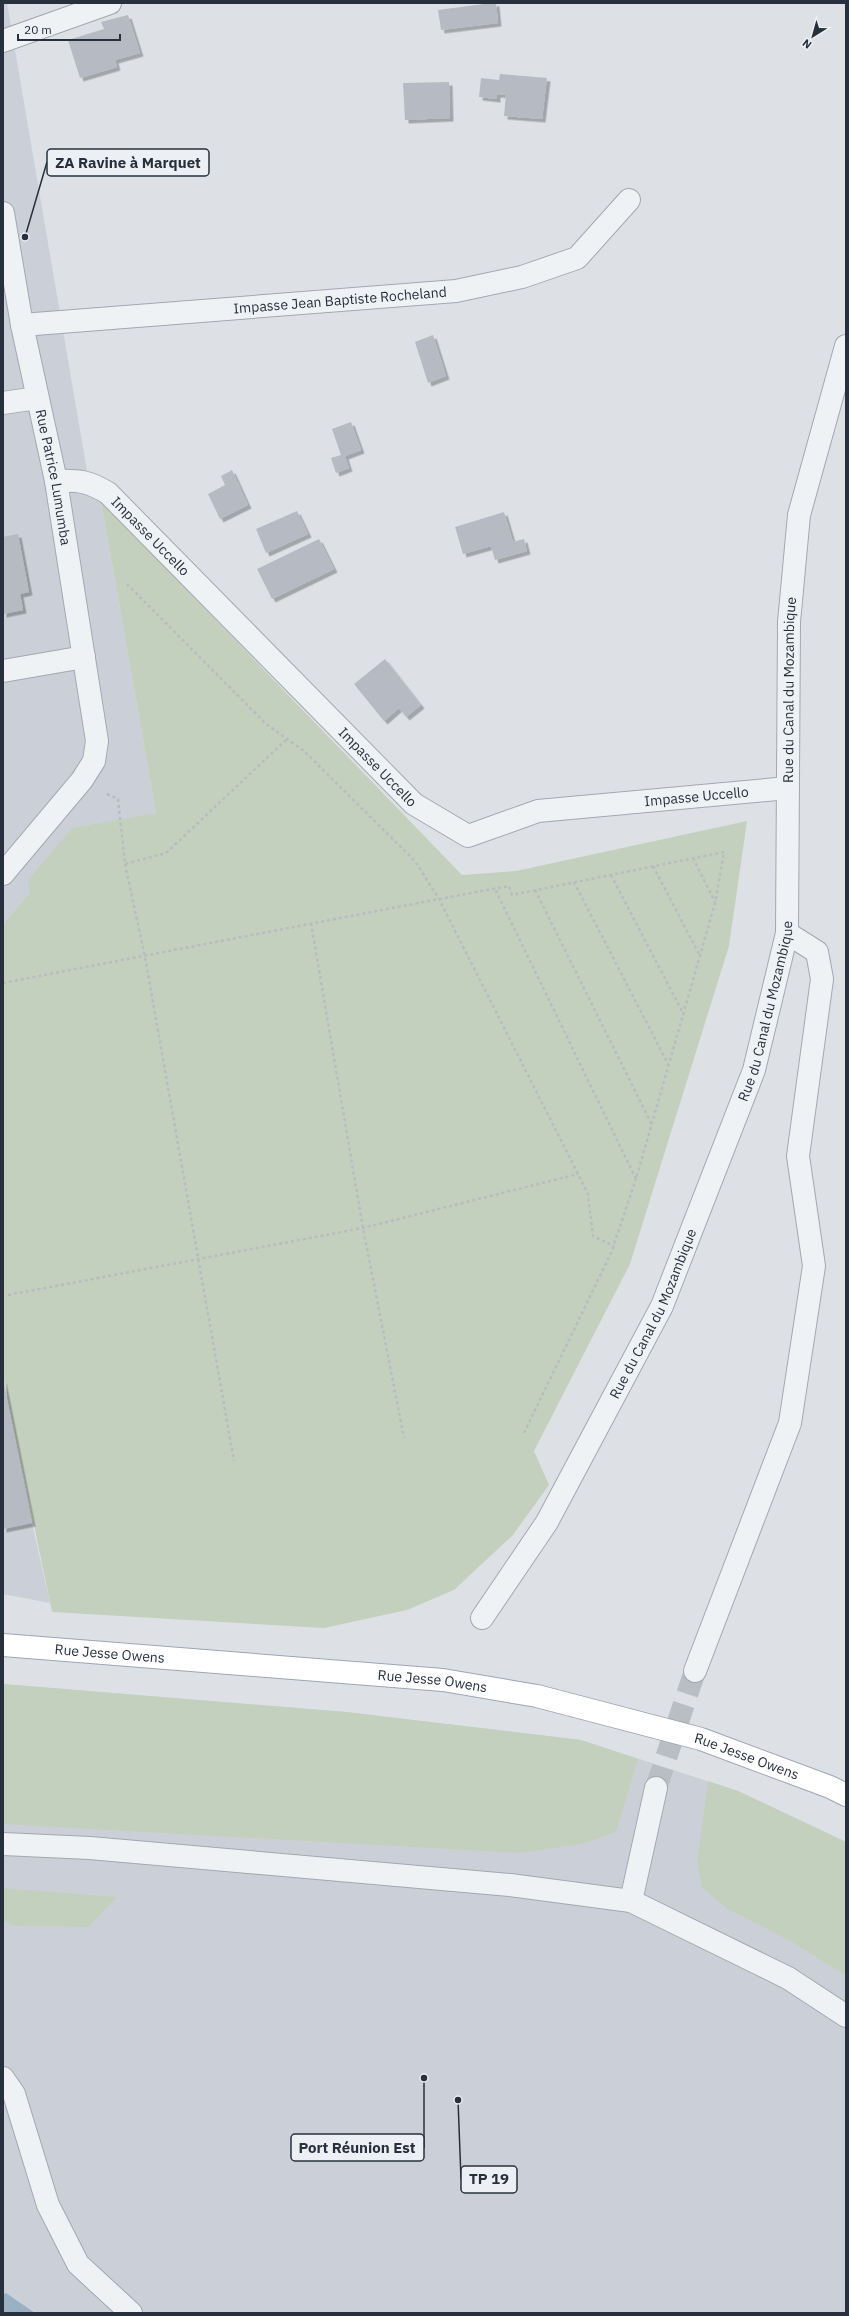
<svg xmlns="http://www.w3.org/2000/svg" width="849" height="2316" font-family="'IBM Plex Sans',sans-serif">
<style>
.built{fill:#cbd0d8}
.green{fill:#c4d0be}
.water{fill:#99b0c5}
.building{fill:#b5bac3;filter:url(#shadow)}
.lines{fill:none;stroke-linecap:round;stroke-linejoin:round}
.minor-tunnel{stroke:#b9bec4;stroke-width:22;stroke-dasharray:22 11;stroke-linecap:butt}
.minor-casing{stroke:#a3a8b0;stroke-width:24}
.major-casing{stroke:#9da6b1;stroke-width:24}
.path{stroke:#b7bcc1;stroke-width:2.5;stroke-dasharray:3 3;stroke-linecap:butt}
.minor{stroke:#eff2f5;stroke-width:22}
.major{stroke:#fff;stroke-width:22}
.labels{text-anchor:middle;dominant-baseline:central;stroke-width:3.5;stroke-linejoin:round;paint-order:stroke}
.street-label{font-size:14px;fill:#27303c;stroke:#ecf0f4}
.leader{fill:none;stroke:#27303c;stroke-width:1.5}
.callout-dot{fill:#27303c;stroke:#ecf0f4;stroke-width:1.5}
.callout{fill:#ecf0f4;stroke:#27303c;stroke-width:1.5}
.callout-label{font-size:15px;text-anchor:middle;font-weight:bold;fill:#27303c}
</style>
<defs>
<filter id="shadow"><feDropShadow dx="3.5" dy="3.5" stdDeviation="0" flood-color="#0004"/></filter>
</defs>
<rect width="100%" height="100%" fill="#dde1e6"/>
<path class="built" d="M3,3H7L87,471L101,501L156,813L72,829L30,892L3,924Z
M3,1375L32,1523L50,1603L3,1594Z
M3,1684L346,1712L581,1740L738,1791L846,1842V2313H3Z"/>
<path class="green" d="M101,501L462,875L516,871L747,821L729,946L630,1264L534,1451L549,1485L513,1535L454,1590L407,1610L324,1628L52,1612L3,1375V924L30,892L28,880L72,828L156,813Z
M3,1684L346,1712L581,1740L638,1759L616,1832L582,1844L520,1853L3,1824Z
M708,1781L738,1791L846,1842V1976L792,1942L728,1909L702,1888L697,1862Z
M3,1888L117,1897L88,1927L14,1926L3,1920Z"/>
<path class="water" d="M6,2293L35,2313H3V2294Z"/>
<path class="building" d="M492,3H496L498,23L441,30L438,10Z
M128,15L140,53L115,60L117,67L80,78L68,40L104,29L101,22Z
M500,74L547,78L542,119L504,116L506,95L497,94V99L479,97L481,78L499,80Z
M449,82L450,118L405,120L403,83Z
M433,335L446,376L428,383L415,342Z
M351,422L361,450L345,456L349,468L336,473L331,458L341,455L332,429Z
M232,470L248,505L220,519L208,494L225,485L221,476Z
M297,511L308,534L266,553L256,529Z
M504,512L513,542L524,539L527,551L495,560L491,546L463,554L455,527Z
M18,534L29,592L20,594L23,610L3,614V537Z
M319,539L334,569L272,599L257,569Z
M385,659L421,705L406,717L399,708L384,721L354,684Z
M3,1379L32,1523L3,1529Z"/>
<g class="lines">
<path class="minor-tunnel" d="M656,1788L695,1671"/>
<defs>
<g id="minor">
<path d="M3,41L110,3"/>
<path id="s1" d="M3,213L22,325L56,481L97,741L94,761L82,780L3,874"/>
<path id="s2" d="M22,325L456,291L522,277L577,258L629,200"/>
<path d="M3,403L37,398"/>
<path id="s3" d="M56,481C79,480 88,481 108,493L414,804L468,836L538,811L788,788"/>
<path d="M3,671L84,657"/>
<path id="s4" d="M482,1618L547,1522L662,1306L754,1070L787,933L789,622L799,515L846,346"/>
<path d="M695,1671L790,1423L814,1266L798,1156L822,979L817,952L787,933"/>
<path d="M3,1844L90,1848L510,1885L631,1901L788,1978L846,2016"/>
<path d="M631,1901L656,1788"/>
<path d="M3,2078L14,2094L48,2205L78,2264L131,2313"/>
</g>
<g id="major">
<path id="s5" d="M3,1645L443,1680L537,1696L701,1739L830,1787L846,1795"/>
</g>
</defs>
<use href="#minor" class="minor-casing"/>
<use href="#major" class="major-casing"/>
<path class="path" d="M127,584L266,724L304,751L415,861L439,899L588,1194L593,1236L614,1246
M107,794L118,799L125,864L166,853L287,739
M693,858L715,902
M125,864L145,957L234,1461
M653,866L700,956
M611,875L684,1015
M574,882L669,1066
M535,890L652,1125
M311,923L363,1228L404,1438
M3,983L439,899L509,886L512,895L724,852L715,903L636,1179L495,889
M8,1295L363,1228L578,1174
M524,1433L611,1253L636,1179"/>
<use href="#minor" class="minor"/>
<use href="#major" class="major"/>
</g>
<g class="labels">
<g class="street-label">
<text stroke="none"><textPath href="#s2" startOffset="319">Impasse Jean Baptiste Rocheland</textPath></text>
<text stroke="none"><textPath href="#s1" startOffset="269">Rue Patrice Lumumba</textPath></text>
<text stroke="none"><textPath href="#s3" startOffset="115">Impasse Uccello</textPath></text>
<text stroke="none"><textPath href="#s4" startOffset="998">Rue du Canal du Mozambique</textPath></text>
<text stroke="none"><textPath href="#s3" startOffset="439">Impasse Uccello</textPath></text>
<text stroke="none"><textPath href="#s3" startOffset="787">Impasse Uccello</textPath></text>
<text stroke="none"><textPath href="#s4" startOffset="674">Rue du Canal du Mozambique</textPath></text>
<text stroke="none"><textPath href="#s4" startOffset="350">Rue du Canal du Mozambique</textPath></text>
<text stroke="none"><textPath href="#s5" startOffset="107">Rue Jesse Owens</textPath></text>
<text stroke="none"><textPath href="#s5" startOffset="431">Rue Jesse Owens</textPath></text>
<text stroke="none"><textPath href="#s5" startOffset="755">Rue Jesse Owens</textPath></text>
</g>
</g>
<path class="leader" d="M25 237L47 162M424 2078L424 2148M458 2100L461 2179"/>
<g class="callout-dot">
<circle cx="25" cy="237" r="4"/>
<circle cx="424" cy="2078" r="4"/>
<circle cx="458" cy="2100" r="4"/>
</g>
<g class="callout">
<rect x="47" y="149" width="162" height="27" rx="4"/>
<rect x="291" y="2134" width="133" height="27" rx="4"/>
<rect x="461" y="2166" width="56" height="27" rx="4"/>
</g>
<g class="callout-label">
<text x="128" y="168">ZA Ravine à Marquet</text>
<text x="357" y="2153">Port Réunion Est</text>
<text x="489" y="2184">TP 19</text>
</g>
<rect width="849" height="2316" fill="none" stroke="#27303c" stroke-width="8"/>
<g transform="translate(813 36) rotate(217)" stroke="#ecf0f4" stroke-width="3" paint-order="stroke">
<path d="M0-3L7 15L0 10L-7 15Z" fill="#27303c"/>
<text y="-6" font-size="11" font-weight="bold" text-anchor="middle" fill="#27303c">N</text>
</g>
<path d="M18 34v6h102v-6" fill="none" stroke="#27303c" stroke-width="2"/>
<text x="24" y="34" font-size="12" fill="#27303c" stroke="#ecf0f4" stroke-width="3" paint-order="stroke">20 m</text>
</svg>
